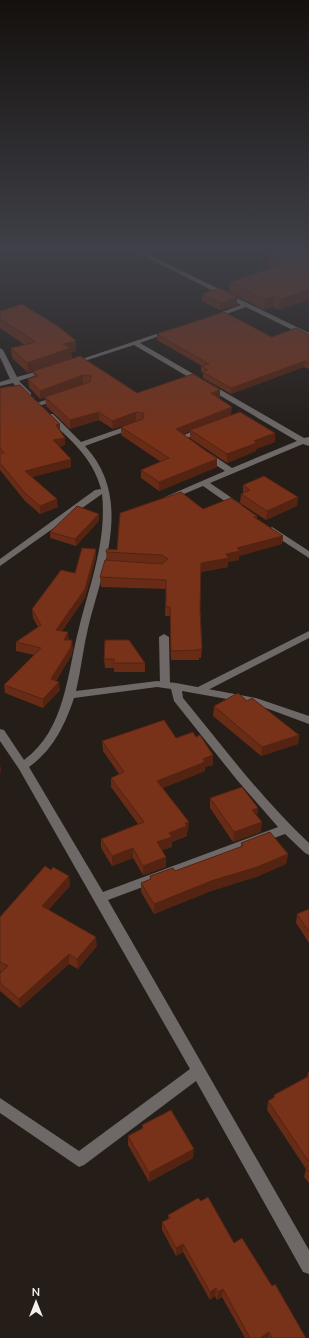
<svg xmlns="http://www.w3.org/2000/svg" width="309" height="1338" font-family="Mulish,sans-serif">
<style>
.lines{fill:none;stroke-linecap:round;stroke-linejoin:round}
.lane{fill:#6e6967;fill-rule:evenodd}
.street{fill:#6e6967;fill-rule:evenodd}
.wall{fill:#672b16;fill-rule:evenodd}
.shaded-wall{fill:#542312}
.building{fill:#78321a;stroke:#542312}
</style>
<rect width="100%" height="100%" fill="#241d18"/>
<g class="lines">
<path class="lane" d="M309,631V638L204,692L200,693L195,690L196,688Z
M164,634L169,637L170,685L165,688L160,685L159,637Z"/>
<path class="street" d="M136,252H143L309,333V338L246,307L215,318H211V316L241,305Z
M168,330L173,331L140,343L304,438L309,437V446L303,444L210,483L242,505V509H236L203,486L172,499H169L165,497L225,471L202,456V452H208L232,468L297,441L134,345L75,364L70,363Z
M0,348L3,350L17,377L46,369L49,371L19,381L31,393V397H25L13,383L0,386V382L10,379L0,357Z
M57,396L61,398L60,400L38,406L34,404Z
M47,414H53L81,442L130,425H133L137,427L85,446C134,499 103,567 88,628C83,649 81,670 76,691L157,681L176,683L256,698L309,716V724L255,704L182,691L183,698C224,748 262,799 309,843V855L305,853L285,834L108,900L309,1250V1274L303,1272L196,1081L84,1165L79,1167L0,1113V1098L79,1151L190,1069L19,769L0,741V729L4,730L24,760C66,729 67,673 79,628C90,583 107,541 102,494L0,566V559L95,490L101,489C93,458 70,439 47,418ZM157,687L171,689L174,701L237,780L278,827L103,892L29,767C53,750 65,725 74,698Z
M200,428H206L207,430L187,438L192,441V445H186L177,438Z
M272,527L309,551V558L269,532L268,530Z"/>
</g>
<path class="wall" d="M309,252L279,310L273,307L264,310L229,292L230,282L272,268L268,266L269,256Z
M202,294L237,297V305L220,310L202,301Z
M0,311L76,341V351L71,352L72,359L137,393L220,398H219L231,415L275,442L256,449V451L227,463L190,438V431L183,434L217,459V467L159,491L141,478V470L161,462L121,435V427L139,421H136L113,429L99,420L70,429L46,406L45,397L40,399L29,387L28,379L34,377L33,371L28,373L12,358L11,348L25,345L0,328ZM83,384H86L49,396Z
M157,334L272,337L309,335V369L304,367L231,394L203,378V373L201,372V366H202L157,340Z
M0,388L60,424V431L65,445L59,447L71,459V467L32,477L58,507L40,514L25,501L0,470Z
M243,485L298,497L297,506L266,520L240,503L241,494L243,493Z
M203,509L257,516V519L283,536L282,544L239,556V560L228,562V567L201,572L200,609L202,649L201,658H199V660H171L170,616H165L166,589L101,587L100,577L107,560L106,552L117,550Z
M99,514V521L76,546L50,538V532Z
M96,557L85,598L62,631L68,640L73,649L71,656L56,681L60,690L43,708L5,693L4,685L34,655L16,651V642L38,627L33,618L32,609L75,573Z
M105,640L145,663V672H114V668H105L104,659Z
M247,701L299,735L298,744L261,756L213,716L214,706Z
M176,738L213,765L205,767V771L163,788L188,831L187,832V836L172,842V847L162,850L166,867L143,875L133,858L112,866L101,848V839L138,824L111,787V778L119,774L103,751L102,741Z
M210,798L258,808L257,816L261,832L233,842L210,808Z
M241,843L288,854L286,864L256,877L211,891L154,914L141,892V883L150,880V876L175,871L241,847Z
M51,870L69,876L70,886L48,910L97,946L78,969L69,964L20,1008L0,991V973L1,971H0V917Z
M309,909V943L296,923L297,914Z
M308,1072H309V1183L304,1177L306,1169L267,1110L268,1101L273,1098L274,1095L307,1077Z
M142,1125L193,1158L149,1182L128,1145V1136L142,1129Z
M168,1215L234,1243L272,1286L306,1338H245L222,1297L217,1300L215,1296L210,1300L183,1252L176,1256L162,1230V1222L168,1219Z"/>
<path class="shaded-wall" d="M309,290V300L279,310L280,299Z
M274,296L273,307L264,310L265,299Z
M237,297V305L220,310L221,303Z
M76,341V351L71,352L72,359L28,373L27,363L63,344Z
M305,361L304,367L231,394V388Z
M83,375V384L40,399V391Z
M220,390V398L211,401V393Z
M232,407L231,415L190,430V431L176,437V429Z
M99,412V420L70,429V420Z
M136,412V421L113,429L112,421Z
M60,424V432L56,425Z
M275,433V442L256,449V451L227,463V454L254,441Z
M65,438V445L54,448L53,440Z
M71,459V467L25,479V471Z
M217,459V467L159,491V482Z
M298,497L297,506L266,520L267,511Z
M57,499L58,507L40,514V506Z
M99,514V521L76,546L75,539Z
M283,536L282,544L239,556V560L228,562V567L201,572V563L226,554L237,548Z
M96,549V557L85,598L56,638V630Z
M68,632L69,641L64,640Z
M72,640L73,649L71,656L51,687V679Z
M59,682L60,690L43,708V699Z
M299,735L298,744L261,756L262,747Z
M213,755V765L205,767V771L157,790V781L203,759Z
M0,762L1,772L0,773Z
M258,808L257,818L252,810Z
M189,822L188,831L187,832V836L172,842V847L157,852V842L169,833L185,823Z
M262,822L261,832L233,842L234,832Z
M133,848V858L112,866V856Z
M288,854L286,864L256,877L211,891L154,914V904L211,881Z
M166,857V867L143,875V866Z
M69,876L70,886L43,916L42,906Z
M96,937L97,946L78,969L77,959Z
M69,954V964L20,1008L19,999Z
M194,1149L193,1158L149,1182V1173Z
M183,1244V1252L176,1256V1248Z
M216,1288L215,1296L210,1300V1292Z
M223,1289L222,1297L217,1300L218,1292Z
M269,1332L268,1338H260Z"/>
<path class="building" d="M283,252H309V290L280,299L274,296L265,299L230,282L286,264L269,256Z
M220,288L237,297L221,303L202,294Z
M22,304L59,327L76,341L63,344L71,348L27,363L11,348L36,342L0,319V311Z
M224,312L272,337L296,328L309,335V363L305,361L231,388L203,372L208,370L201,366L209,364L157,334Z
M80,356L137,393L193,374L220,390L211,393L232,407L176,429L217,459L159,482L141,470L169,458L121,427L143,419L144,413L136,412L112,421L99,412L70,420L45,397L90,382L91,376L83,375L40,391L28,379L38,376L33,371Z
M20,385L60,424L56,425L65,438L53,440L71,459L25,471L57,499L40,506L25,493L0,463V455L3,452L5,454L0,448V388Z
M240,412L275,433L254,441L257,443L227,454L190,430Z
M264,476L298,497L267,511L241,494L250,490L243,485Z
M181,492L203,509L231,498L257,516L254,517L283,536L237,548L240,551L226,554L229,558L201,563L200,609L202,649H199V650L171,651L170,607H166V580L100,577L105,560L162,564L168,559L162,555L106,552L107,549L117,550L120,513Z
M77,506L99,514L75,539L50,532Z
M82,548L96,549L85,589L56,630L68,632L64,640H72L71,647L51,679L59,682L43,699L4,685L41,648L16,642L41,625L32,609L61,570L75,573Z
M105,640H129L145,663H114V659H104Z
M238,693L247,701L252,698L299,735L262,747L214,706Z
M164,720L176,738L193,732L196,737L200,735L213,755L203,759L205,762L157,781L189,822L185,823L187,826L169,833L172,837L157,842L166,857L143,866L133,848L112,856L101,839L144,822L111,778L124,772L102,741Z
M242,787L258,808L252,810L262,822L234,832L210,798Z
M270,832L288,854L257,867L211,881L154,904L141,883L151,879L150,876L173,868L175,871L243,846L241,843Z
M45,866L51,870L53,867L69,876L42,906L96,937L77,959L69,954L19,999L0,983V973L8,966L0,962V917Z
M309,909V932L297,914Z
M309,1076V1162L268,1101L275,1097L274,1095Z
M171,1110L194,1149L149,1173L128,1136L143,1128L142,1125Z
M309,1166V1172L306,1168Z
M208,1197L234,1243L242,1238L272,1286L275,1284L306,1338H272L269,1332L260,1338H250L223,1289L218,1292L216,1288L210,1292L183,1244L176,1248L162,1222L170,1218L168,1215L198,1198L201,1201Z"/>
<linearGradient id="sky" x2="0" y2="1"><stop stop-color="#14100d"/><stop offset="0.57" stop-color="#3f4048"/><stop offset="1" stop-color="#3f4048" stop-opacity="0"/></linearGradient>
<rect width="309" height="439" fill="url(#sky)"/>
<g transform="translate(36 1302)" stroke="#241d18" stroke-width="3" paint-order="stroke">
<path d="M0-3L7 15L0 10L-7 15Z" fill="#f6f1ed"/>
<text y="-6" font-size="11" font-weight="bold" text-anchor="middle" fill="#f6f1ed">N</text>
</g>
</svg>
